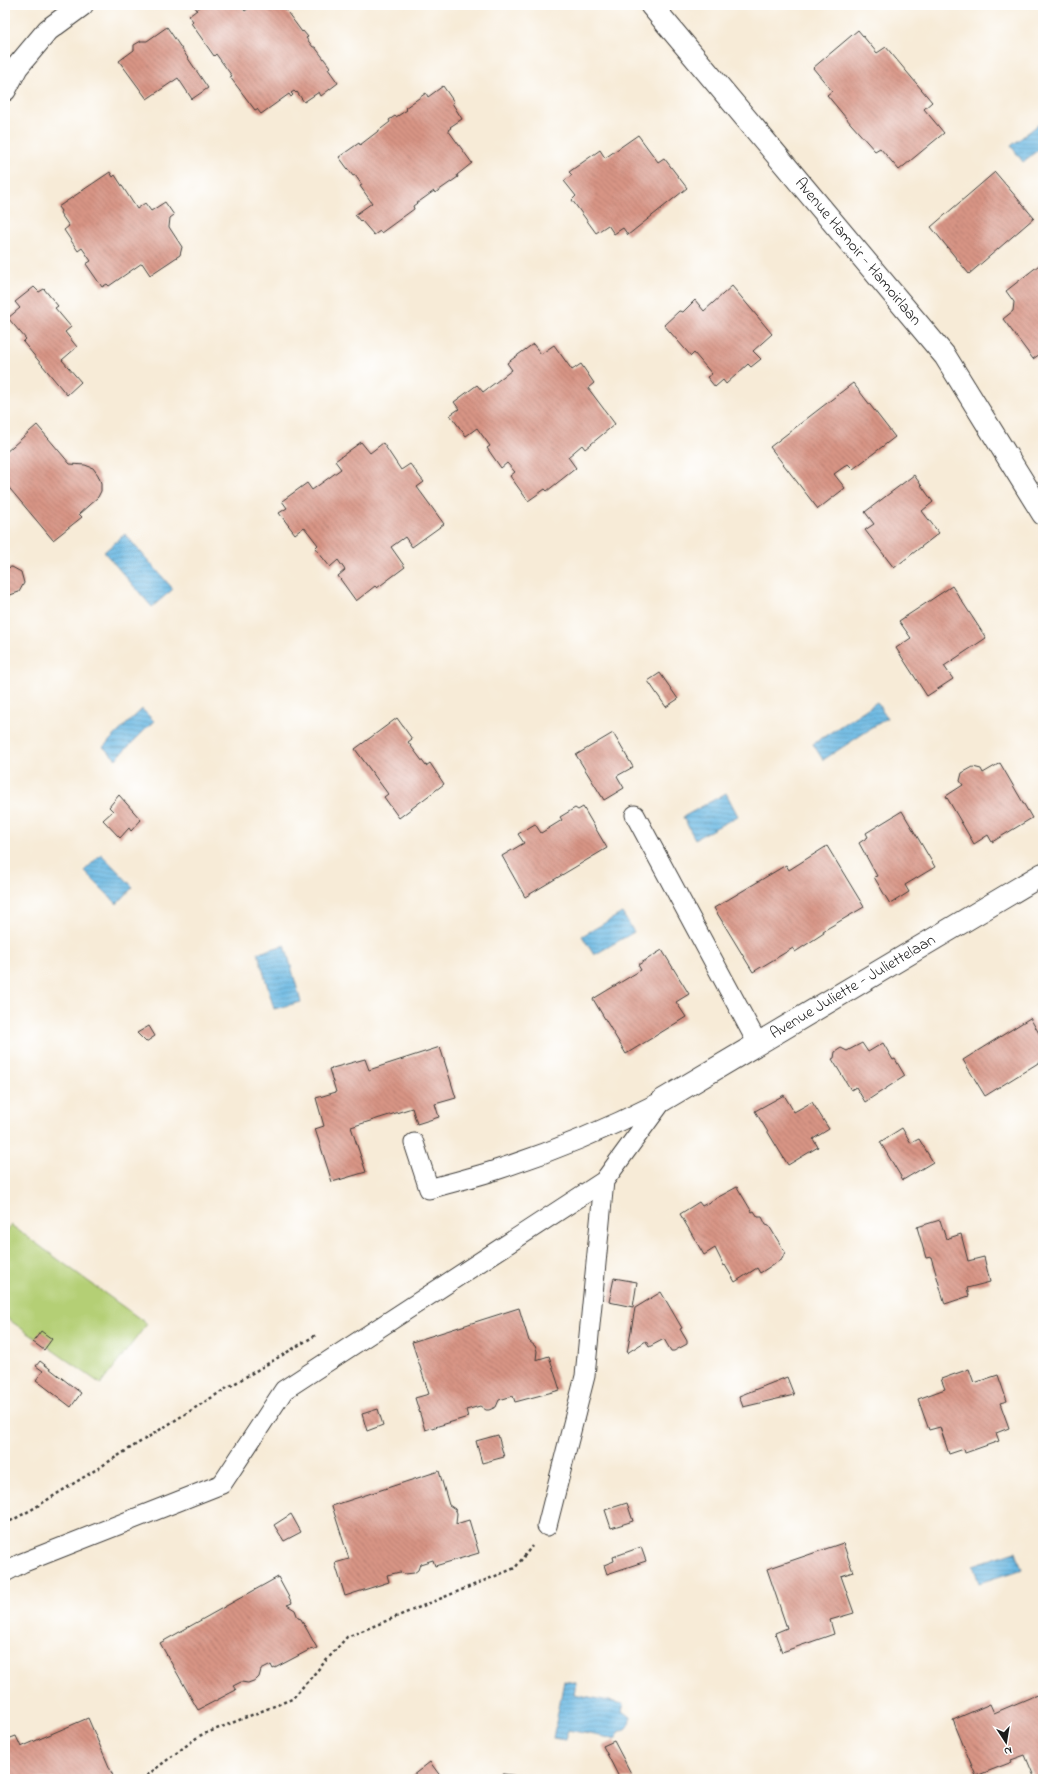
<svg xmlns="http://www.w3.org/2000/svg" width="1048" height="1784" font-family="'Indie Flower',sans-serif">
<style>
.garden{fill:#b4cf75;stroke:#687648}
.water{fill:url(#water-rules);stroke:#426a7f}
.building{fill:url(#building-back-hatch)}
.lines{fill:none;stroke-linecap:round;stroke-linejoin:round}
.lane-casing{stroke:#3d3b38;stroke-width:21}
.street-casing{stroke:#3d3b38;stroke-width:24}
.path{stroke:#3d3b38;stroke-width:2.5;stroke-dasharray:3 3;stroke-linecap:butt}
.lane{stroke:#fff;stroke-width:19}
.street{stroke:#fff;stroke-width:22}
.labels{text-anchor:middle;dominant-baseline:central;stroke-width:3;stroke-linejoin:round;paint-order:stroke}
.street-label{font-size:16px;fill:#1c1c1c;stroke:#fff}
</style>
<defs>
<pattern id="water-rules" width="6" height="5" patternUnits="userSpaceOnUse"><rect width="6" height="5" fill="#68b7e2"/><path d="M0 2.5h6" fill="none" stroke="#5594b6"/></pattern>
<pattern id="building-back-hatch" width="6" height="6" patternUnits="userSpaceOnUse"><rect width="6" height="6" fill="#d89485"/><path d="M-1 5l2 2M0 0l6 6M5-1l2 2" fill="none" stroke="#ae786c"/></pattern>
</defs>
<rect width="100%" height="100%" fill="#fff"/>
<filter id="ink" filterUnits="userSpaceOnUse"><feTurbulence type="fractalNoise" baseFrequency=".025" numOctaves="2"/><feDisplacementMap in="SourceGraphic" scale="8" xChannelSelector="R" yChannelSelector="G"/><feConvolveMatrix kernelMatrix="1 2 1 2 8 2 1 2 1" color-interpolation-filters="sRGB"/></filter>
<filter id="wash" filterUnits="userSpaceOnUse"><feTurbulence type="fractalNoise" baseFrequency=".012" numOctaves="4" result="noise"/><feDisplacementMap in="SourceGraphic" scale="16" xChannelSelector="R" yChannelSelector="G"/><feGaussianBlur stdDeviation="0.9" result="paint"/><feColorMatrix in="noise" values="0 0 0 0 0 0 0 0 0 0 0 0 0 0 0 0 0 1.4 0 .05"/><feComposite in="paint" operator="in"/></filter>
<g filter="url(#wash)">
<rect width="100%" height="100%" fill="#f7ebd7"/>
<path class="garden" d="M11,1225L147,1324L101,1384L5,1317V1233Z"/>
<path class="water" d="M1043,121V146L1023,162L1011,146Z
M125,534L173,589L152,607L104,552Z
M877,702L887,718L823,760L813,744Z
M142,709L154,721L116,759L103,747Z
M726,793L738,816L695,839L683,817Z
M101,854L133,887L117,904L84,871Z
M622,913L634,932L594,955L582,936Z
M285,945L301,1002L274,1009L258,953Z
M1016,1551L1022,1569L979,1583L973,1565Z
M564,1681L576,1683L574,1694L624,1704L622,1711L630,1717C630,1726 628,1731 619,1731L616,1739L568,1730L566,1740L553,1738Z"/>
<g id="blocks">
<path class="building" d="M196,5L198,8L203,5H240L245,11L253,5H282L302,32L303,31L308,37L306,38L313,47H315L330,67L328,69L338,83L321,96L319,92L304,102L297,92L296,93L294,91L291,93L293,95L291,97L289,94L261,114L257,109L255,110L230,77L232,76L216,54L214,56L191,23L193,21L189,16L197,10L195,7Z
M167,27L208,88L192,99L178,78L147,99L119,61L134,50V45L141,41H147Z
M858,30L877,53L886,47L932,102L924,109L944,133L899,170L880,148L875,151L851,124L827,95L832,91L813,68Z
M443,86L454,102L452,103L462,119L450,127L451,128L448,130L472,163L457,175L458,177L435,193L434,191L413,206L414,209L381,233L380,231L374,235L361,220L360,221L355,215L372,203L360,186L362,185L355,175L353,176L339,157L359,143L360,145L390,122L389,120L395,116L396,117L407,110L405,108L426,93L428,97Z
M638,135L658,162L664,158L687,188L628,235L623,228L614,234L608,225L596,233L572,200L576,196L564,181L572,175L569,172L600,150L605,158Z
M110,172L113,177L115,175L137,209L145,203L151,211L165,202L174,215L170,218L169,227L182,247L180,255L150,275L142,263L109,286L107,284L102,287L86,264L91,261L82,248L78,251L64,230L69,226L60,213L61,211L58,207Z
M995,172L1034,218L969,274L931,227Z
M1043,262V358L1040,354L1033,359L1003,319L1013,311L1014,302L1006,291Z
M732,286L772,334L753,351L761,359L751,367L748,364L726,384L723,380L715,387L707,377L712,374L694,353L691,356L664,325L679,311L683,312L695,300L704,311Z
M34,287L39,292L44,289L58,306L55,308L71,327L65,332L77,347L62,360L81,382L67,395L23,342L26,339L8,318L20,308L15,302Z
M533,344L541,354L554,345L572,370L581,364L594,383L588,388L615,424L585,449L582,445L568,457L576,468L547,491L545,489L528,501L510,476L515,472L507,463L501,468L487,448L490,446L477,428L466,436L450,415L459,409L454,402L477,385L483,392L512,370L507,363Z
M853,383L895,437L853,469L848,464L834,474L845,488L818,509L770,447Z
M37,425L70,464L85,465L93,468L98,475L101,483V491L98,497L79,514L82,517L53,540L5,483V453Z
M361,442L370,453L383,443L401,470L410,464L424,482L417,487L444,524L412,547L405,537L391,547L405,567L377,588L375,586L356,601L338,576L345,570L338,560L330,567L315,548L318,545L304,527L295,534L279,513L287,508L282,501L307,483L312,490L341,469L335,461Z
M914,475L933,502L922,511L939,533L894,568L865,530L874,524L865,512Z
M12,567L21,572L24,583L19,592L10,595L5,599V568Z
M952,586L986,638L944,666L953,679L927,696L896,648L911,638L899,621Z
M660,673L678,699L666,707L648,681Z
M397,718L412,739L408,742L426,766L430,763L444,784L399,818L384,797L388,794L355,749Z
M613,733L633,767L617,776L624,788L604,800L576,755Z
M1000,763L1032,818L992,842L988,835L974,844L946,796L963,785L960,781L962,773L973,767L981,769L983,773Z
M119,795L141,820L131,831L129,828L120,838L103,820L113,811L109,807Z
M583,807L607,848L525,897L502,856L524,843L518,834L535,824L541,833L562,820L560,817L575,808L578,810Z
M902,811L935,867L905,885L909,892L890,904L874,877L877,876L859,843L868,837L866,833Z
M827,846L864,907L823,931L824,933L795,952L793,948L753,972L714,908L786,865L789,870Z
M662,950L689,994L676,1002L686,1017L626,1054L593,999L641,970L638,965Z
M1030,1018L1043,1040V1060L985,1096L963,1060Z
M149,1026L155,1036L146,1042L137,1033Z
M862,1043L868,1052L883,1043L893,1060L895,1059L905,1076L865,1102L856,1087L851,1090L832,1059L834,1058L835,1052L841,1048L847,1051Z
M440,1047L456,1098L435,1104L439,1117L417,1124L412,1108L351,1127L366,1172L332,1182L315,1129L324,1126L316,1098L336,1092L329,1069L365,1059L369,1070Z
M784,1095L794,1112L812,1102L829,1129L813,1139L818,1147L788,1165L755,1111Z
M902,1128L911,1143L919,1139L933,1162L903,1180L880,1142Z
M737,1187L752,1212L754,1211L758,1217H762L766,1225L769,1226L785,1252L782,1259L760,1273L757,1268L735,1282L725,1265L724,1266L715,1248L704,1255L680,1214L699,1202L702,1206Z
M940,1220L946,1239L961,1234L968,1261L984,1257L990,1282L967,1288L969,1296L945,1304L931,1257L926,1258L917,1227Z
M614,1278L637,1282L633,1307L609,1302Z
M661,1292L682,1328L680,1329L687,1341V1344L674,1351H671L664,1339L649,1347L646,1341L627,1353L635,1308Z
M519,1308L529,1341L535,1346L537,1351L536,1360L549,1356L560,1390L515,1402L513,1396L499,1400L496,1407L489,1410H486L480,1406L466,1410L468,1417L425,1430L415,1398L429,1394L412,1342Z
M41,1331L52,1339L44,1350L33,1342Z
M40,1361L81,1393L71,1407L36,1380L43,1371L36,1366Z
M969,1369L974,1383L998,1375L1007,1401L1000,1403L1009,1428L996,1433L999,1441L965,1453L964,1449L949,1454L940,1427L929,1430L918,1399L945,1389L941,1379Z
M787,1377L794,1395L743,1407L739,1396Z
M378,1409L383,1425L367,1431L362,1414Z
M498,1435L504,1457L482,1463L476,1441Z
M439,1471L449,1505L455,1509L457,1513L456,1524L469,1520L479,1553L435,1566L433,1560L420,1564L418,1570L414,1573L405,1574L400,1572L387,1575L389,1582L345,1596L335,1563L349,1559L332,1506Z
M627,1503L633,1521L611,1528L605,1510Z
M291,1514L301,1532L284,1541L274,1525Z
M843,1543L853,1572L841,1576L854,1613L830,1620L834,1634L782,1652L775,1633L787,1628L767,1569Z
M641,1547L646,1561L607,1574L604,1565L614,1561L613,1557Z
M278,1577L292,1603L287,1605L295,1610L298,1618L301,1619L317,1648L312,1650L311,1649L273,1669L271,1665L261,1670L259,1677L256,1680L248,1683L241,1682L233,1686L236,1690L198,1710L160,1643Z
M1039,1694L1043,1705V1779H1035L1025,1755L1011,1760L1012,1762L976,1776L953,1720L990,1704L994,1713Z
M88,1718L113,1776L106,1779H5V1740L16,1736L21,1747Z
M614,1741L634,1779H620L603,1746Z
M430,1762L441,1777L453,1779H408Z
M503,1774L535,1778V1779H503Z"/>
</g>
</g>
<g filter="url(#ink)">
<use href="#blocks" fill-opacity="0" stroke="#3d3b38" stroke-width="1"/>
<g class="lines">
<defs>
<path id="lane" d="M635,815L758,1044
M414,1143L429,1189C452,1182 476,1177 499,1169C554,1151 607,1129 658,1103
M547,1526L585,1376L604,1181
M5,1572L22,1563L222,1484L284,1390L604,1181L663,1100"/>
<g id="street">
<path id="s1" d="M651,5L945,356L1043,514"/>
<path d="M5,90L17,67L48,30L82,5"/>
<path id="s2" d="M663,1100L1043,874"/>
</g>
</defs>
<use href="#lane" class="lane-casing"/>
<use href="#street" class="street-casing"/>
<path class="path" d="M5,1524L31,1510L227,1388L316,1335
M142,1779L199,1736L292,1699L347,1637L515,1568L532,1546"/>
<use href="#lane" class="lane"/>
<use href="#street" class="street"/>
</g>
</g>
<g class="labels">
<g class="street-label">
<text stroke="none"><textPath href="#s1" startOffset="322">Avenue Hamoir - Hamoirlaan</textPath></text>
<text stroke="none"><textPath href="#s2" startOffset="221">Avenue Juliette - Juliettelaan</textPath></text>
</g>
</g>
<rect width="1048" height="1784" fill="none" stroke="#fff" stroke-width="20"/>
<g transform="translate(1006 1742) rotate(168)" stroke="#ffffff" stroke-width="3" paint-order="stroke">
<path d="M0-3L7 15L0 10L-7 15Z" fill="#1c1c1c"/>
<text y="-6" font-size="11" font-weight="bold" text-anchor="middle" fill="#1c1c1c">N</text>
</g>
</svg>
